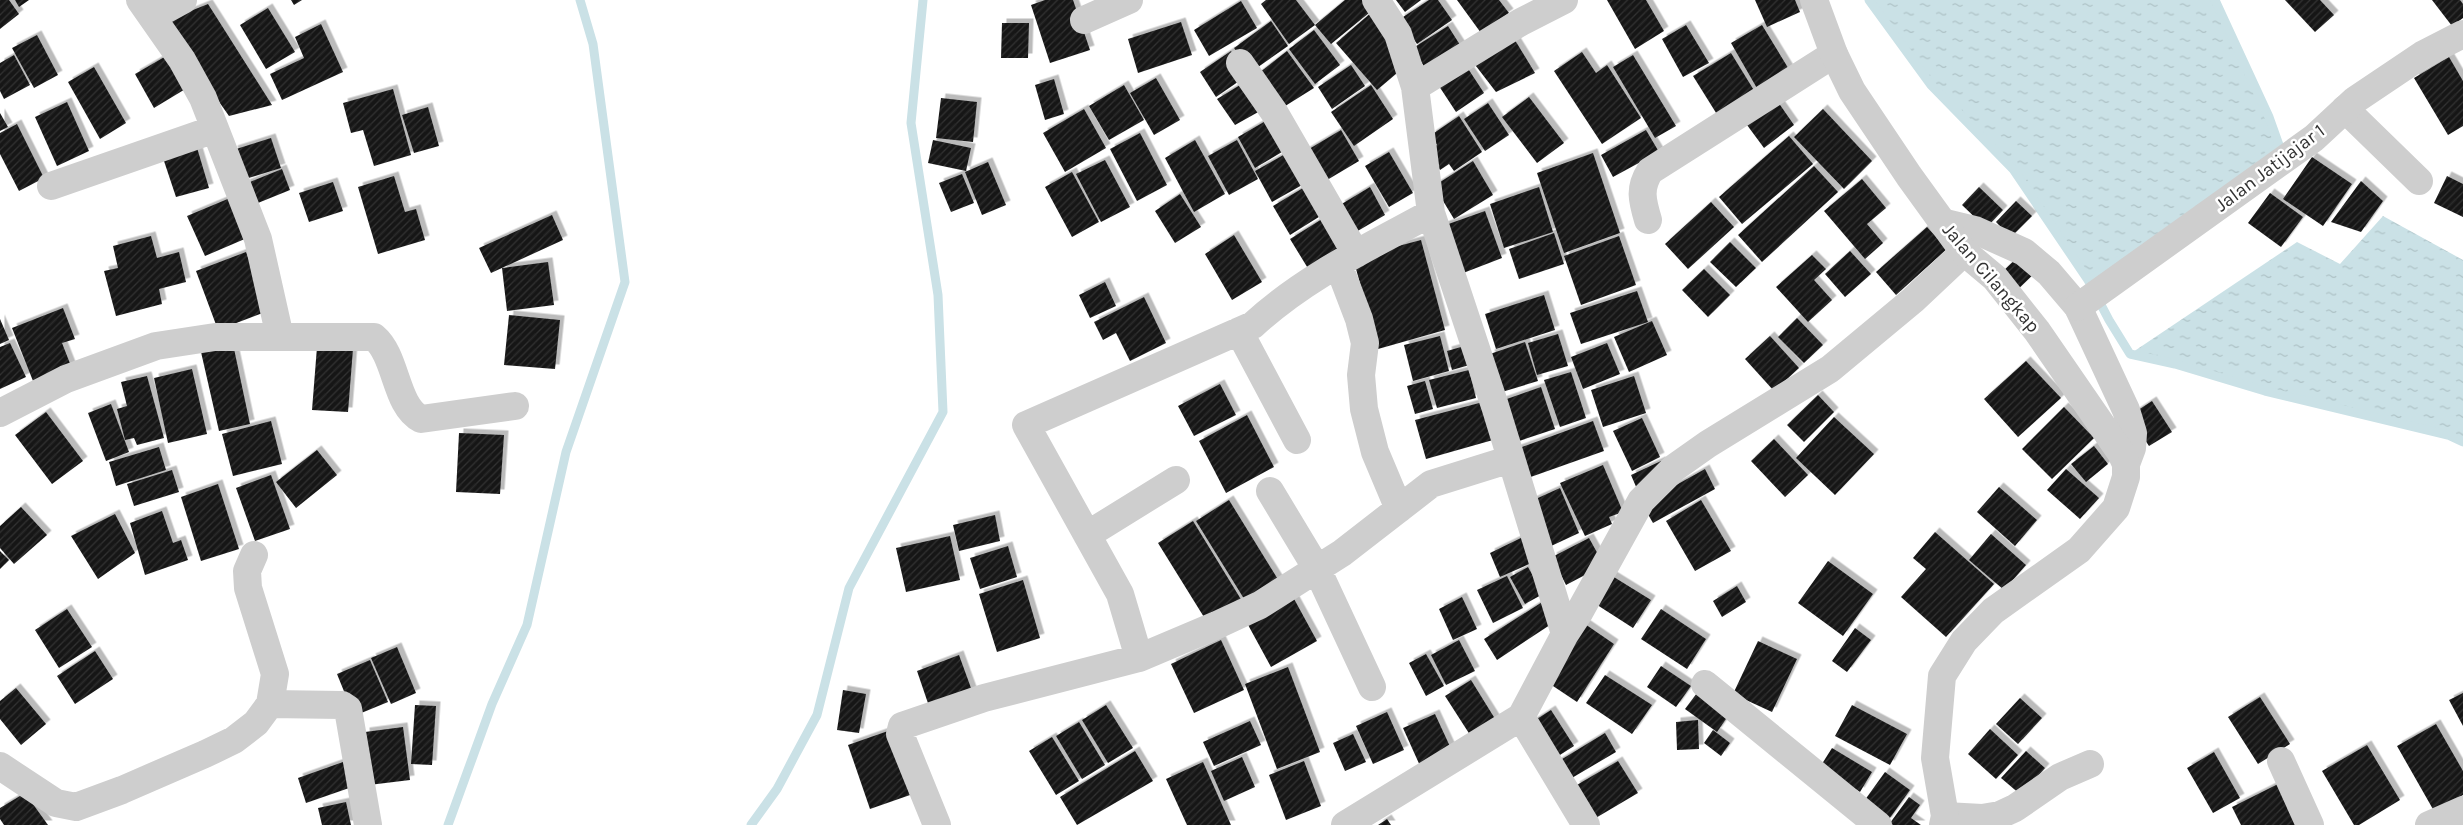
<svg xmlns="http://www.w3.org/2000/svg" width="2463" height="825" font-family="Karla,sans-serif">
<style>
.water{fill:url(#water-ripples)}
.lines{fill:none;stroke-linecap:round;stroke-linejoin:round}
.stream{stroke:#cae1e6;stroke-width:9}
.building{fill:url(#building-hatch);filter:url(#shadow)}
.minor{stroke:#cecece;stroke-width:28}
.tertiary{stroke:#cecece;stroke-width:28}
.labels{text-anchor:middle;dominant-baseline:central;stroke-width:5;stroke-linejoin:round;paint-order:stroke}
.street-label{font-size:19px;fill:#313131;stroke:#fff}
</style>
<defs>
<pattern id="water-ripples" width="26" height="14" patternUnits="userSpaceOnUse" patternTransform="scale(1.25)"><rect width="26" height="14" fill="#cae1e6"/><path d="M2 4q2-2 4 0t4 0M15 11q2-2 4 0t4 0" fill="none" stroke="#aec2c6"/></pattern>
<pattern id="building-hatch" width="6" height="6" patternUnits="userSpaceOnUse" patternTransform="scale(1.25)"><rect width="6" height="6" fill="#181818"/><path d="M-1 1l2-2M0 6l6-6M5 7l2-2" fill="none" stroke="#313131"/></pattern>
<filter id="shadow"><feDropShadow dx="4.5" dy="-4.5" stdDeviation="0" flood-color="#0004"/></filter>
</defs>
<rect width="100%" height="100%" fill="#fff"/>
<path class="water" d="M1869,0H2215L2269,117L2279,145L2251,174L2161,235L2088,280L2013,169L1931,85Z
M2383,216L2463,260V442L2448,435L2265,391L2175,364L2130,354L2297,242L2340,264Z"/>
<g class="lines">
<path class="stream" d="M1869,0L1931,85L2013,169L2088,280L2109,320L2130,354L2175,364L2265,391L2448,435L2463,442
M2215,0L2269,117L2279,145L2265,159
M2088,280L2126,256
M448,825L492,704L527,625L566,452L625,282L593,44L580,0
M751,825L777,789L817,715L849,588L943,412L938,295L911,123L923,0"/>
</g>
<path class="building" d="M0,0H9L19,14L0,29Z
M15,0H29L19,7Z
M291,0H302L294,5Z
M1045,0H1073L1090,50L1050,63L1031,5Z
M1266,0H1296L1315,25L1289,44L1261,4Z
M1345,0H1368L1375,8L1331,44L1315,25Z
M1396,0H1421L1405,12Z
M1429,0H1438L1452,20L1417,44L1400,19Z
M1457,0H1499L1509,13L1481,33Z
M1607,0H1646L1664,31L1635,49Z
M1755,0H1795L1800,12L1767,27Z
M2285,0H2320L2334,15L2315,32Z
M2432,0H2460L2463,4V18L2452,26Z
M1241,1L1257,28L1209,56L1194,30Z
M208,4L222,26L272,105L229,116L163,22Z
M268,8L295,52L266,69L240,25Z
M1372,12L1403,68L1377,90L1336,43Z
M1271,21L1288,46L1251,72L1234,48Z
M1181,22L1192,55L1138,73L1128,39Z
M1002,23H1029L1028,58H1001Z
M321,24L343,72L282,100L270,74L304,58L295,37Z
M1686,25L1709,63L1683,77L1662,39Z
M1762,25L1790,71L1758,90L1731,43Z
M1448,26L1462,48L1426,70L1413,48Z
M1314,30L1340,65L1315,84L1289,49Z
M1510,32L1535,73L1496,92L1469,57Z
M37,35L58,75L34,88L12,48Z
M1231,51L1248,75L1216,97L1200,72Z
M1287,51L1314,88L1282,108L1254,77Z
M173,52L192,85L154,108L135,74Z
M1582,52L1596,73L1607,65L1641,118L1602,144L1554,71Z
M1731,53L1755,92L1718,116L1693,76Z
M14,55L30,85L4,99L0,91V63Z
M1633,55L1676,126L1655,138L1613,67Z
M2449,57L2463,81V126L2448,135L2414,78Z
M1465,64L1484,93L1456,112L1437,83Z
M1351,65L1365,86L1332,109L1318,87Z
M94,67L126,123L100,139L68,82Z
M1156,78L1180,120L1154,135L1130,93Z
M1054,79L1064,114L1045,120L1035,85Z
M1250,79L1269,106L1235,125L1217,99Z
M1124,85L1144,120L1109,140L1089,106Z
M1371,85L1393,119L1354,146L1331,112Z
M393,89L411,155L374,166L363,130L351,133L343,103Z
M1529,97L1564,143L1537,163L1502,117Z
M941,98L977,102L973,142L936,138Z
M67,102L89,151L57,166L35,117Z
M1778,102L1794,125L1764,148L1747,125Z
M1488,103L1509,135L1485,151L1464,119Z
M428,107L439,146L414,153L402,115Z
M1084,109L1106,148L1065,172L1043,133Z
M1823,109L1872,161L1844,189L1794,137Z
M0,113L8,127L0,131Z
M1274,116L1292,146L1255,168L1238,137Z
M1459,116L1482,152L1454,171L1449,164L1440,170L1427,151L1437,145L1431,135Z
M17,124L44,178L19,191L0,154V133Z
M1341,130L1359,161L1322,183L1304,152Z
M1646,130L1659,152L1613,177L1601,155Z
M1140,133L1167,185L1137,201L1110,149Z
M1789,136L1813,164L1742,224L1719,197Z
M271,138L281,168L242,180L233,150Z
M933,140L971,148L966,171L928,163Z
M1195,140L1225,194L1194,212L1165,158Z
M1237,140L1258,179L1229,195L1208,156Z
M195,141L209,188L176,197L161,152Z
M1294,149L1311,180L1272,202L1255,171Z
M1389,152L1413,193L1389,207L1365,166Z
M1593,153L1620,233L1564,253L1537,173Z
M2312,157L2352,184L2323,226L2283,199Z
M1105,160L1130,207L1101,222L1076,174Z
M1473,161L1493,195L1454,219L1434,186Z
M988,162L1006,205L982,215L965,172Z
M1814,166L1838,192L1762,262L1738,235Z
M282,169L290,190L253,205L245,184Z
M1072,172L1099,222L1072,237L1045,187Z
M962,174L974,203L951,212L939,183Z
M394,176L405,212L416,209L425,240L378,254L358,187Z
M2447,176L2463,184V217L2434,203Z
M1862,179L1886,208L1867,224L1883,243L1865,259L1824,211Z
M2361,181L2383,201L2361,232L2331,222Z
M333,182L343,211L309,222L299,193Z
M1313,182L1330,210L1290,235L1273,206Z
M1370,187L1385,215L1356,232L1340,205Z
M1539,187L1553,232L1504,248L1490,204Z
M1979,187L2003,210L1986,228L1962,205Z
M2270,193L2303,217L2281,247L2248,223Z
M1180,194L1201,227L1175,243L1155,211Z
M230,198L247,238L205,256L187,216Z
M2016,201L2032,216L2011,237L1996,222Z
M1711,202L1734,227L1688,269L1665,244Z
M1485,211L1502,258L1458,275L1440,227Z
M1330,214L1349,246L1309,270L1290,239Z
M552,215L563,240L491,273L479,248Z
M1927,227L1947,249L1896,295L1876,272Z
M1554,233L1564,264L1519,279L1509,249Z
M1234,235L1262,282L1232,300L1205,254Z
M151,236L157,258L179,252L186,282L159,289L162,304L116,316L104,271L118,268L113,246Z
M1619,236L1636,285L1581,305L1564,256Z
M1421,240L1445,330L1378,349L1353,258Z
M1730,242L1756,268L1736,287L1710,262Z
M1850,251L1871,274L1845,297L1825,274Z
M246,252L268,311L218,330L196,271Z
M2022,253L2038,270L2013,294L1997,277Z
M1812,255L1826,269L1814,280L1832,300L1808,322L1776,287Z
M548,262L554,305L507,311L502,268Z
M1704,269L1730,295L1708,317L1682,290Z
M1105,282L1116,306L1090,318L1079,295Z
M1637,291L1648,322L1581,344L1570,313Z
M1544,295L1555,330L1496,349L1485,314Z
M1144,297L1166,343L1130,361L1116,333L1103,340L1094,322Z
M63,308L75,339L62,343L71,366L33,381L12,328Z
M509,315L560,320L555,369L504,365Z
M1797,318L1823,345L1804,363L1778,337Z
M0,319L9,340L0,344Z
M1652,321L1667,355L1629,372L1614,337Z
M1558,334L1568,366L1537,375L1528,343Z
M1440,336L1449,371L1413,381L1404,345Z
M1770,336L1799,368L1774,391L1745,359Z
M1525,342L1538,381L1502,392L1490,354Z
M10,343L26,377L0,389V347Z
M1607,343L1620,374L1583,389L1571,357Z
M233,344L250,424L219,431L201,352Z
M1468,345L1473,364L1452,370L1447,351Z
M317,347L353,349L348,412L312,410Z
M2026,361L2061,398L2018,437L1984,399Z
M192,369L207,434L168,443L154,378Z
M1469,370L1476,398L1437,408L1429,380Z
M1571,372L1586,418L1560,427L1544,380Z
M147,376L164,438L137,445L134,438L125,440L117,409L127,406L121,382Z
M1634,376L1646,413L1603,427L1591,390Z
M1425,381L1433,409L1415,414L1407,386Z
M1220,384L1236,415L1194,436L1178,406Z
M1541,387L1555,429L1516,442L1501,401Z
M1818,395L1834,412L1804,442L1787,425Z
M2152,401L2172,432L2149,446L2129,416Z
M1483,402L1493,440L1426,459L1415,420Z
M111,404L129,452L106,461L88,413Z
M2064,407L2094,438L2052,479L2022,449Z
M46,412L83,461L52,484L15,435Z
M1247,415L1274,467L1226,493L1199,441Z
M1834,417L1874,454L1835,495L1796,458Z
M1642,418L1660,457L1632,471L1613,431Z
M271,421L282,464L233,476L222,434Z
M1593,421L1604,451L1525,479L1514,450Z
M459,433L504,435L500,494L456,492Z
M1774,439L1808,475L1785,497L1751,461Z
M2094,446L2108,464L2086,482L2071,464Z
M159,447L166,470L116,486L109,462Z
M317,450L337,475L296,508L276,482Z
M1661,461L1667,475L1637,489L1631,475Z
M1603,465L1623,512L1609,517L1612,524L1585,536L1560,483Z
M1705,469L1715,489L1653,523L1642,504Z
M2066,469L2099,498L2080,519L2047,490Z
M172,470L179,492L134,506L127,484Z
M271,475L290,529L255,541L236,488Z
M218,484L239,549L201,561L181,497Z
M1999,487L2037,520L2015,546L1977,512Z
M1560,488L1579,533L1549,547L1529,502Z
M1229,500L1279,581L1246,602L1196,521Z
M1701,500L1731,551L1695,571L1666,521Z
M21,507L47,535L14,564L0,548V526Z
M162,511L173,543L181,540L188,560L145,575L130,523Z
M115,514L135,553L98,579L71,536Z
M995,515L1000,541L959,551L953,525Z
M1193,521L1242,601L1207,622L1158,543Z
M1935,532L1994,584L1946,637L1901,597L1926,569L1913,558Z
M1991,534L2026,565L2004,590L1969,560Z
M950,536L960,580L906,592L896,548Z
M1525,536L1536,561L1500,577L1490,553Z
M1589,538L1604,565L1566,585L1552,557Z
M1008,546L1017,577L980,589L970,558Z
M0,551L9,560L0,569Z
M1828,561L1873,594L1843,636L1798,603Z
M1528,567L1543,594L1525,604L1510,577Z
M1609,574L1651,600L1633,628L1591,601Z
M1507,576L1523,608L1493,623L1477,590Z
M1023,580L1040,638L997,652L979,594Z
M1737,586L1746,602L1722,617L1713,601Z
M1293,597L1317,641L1271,667L1247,623Z
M1462,597L1477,629L1453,640L1439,609Z
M1547,599L1559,619L1497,660L1484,639Z
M67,609L92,647L59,668L35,630Z
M1661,609L1706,639L1687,669L1641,639Z
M1582,622L1614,644L1577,702L1544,680Z
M1855,628L1871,640L1847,672L1832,661Z
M1221,640L1244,690L1194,713L1171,664Z
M1459,640L1475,671L1446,685L1431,655Z
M1758,641L1797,659L1772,712L1733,694Z
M397,647L416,693L391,704L371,658Z
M95,651L113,679L75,704L57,676Z
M1426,654L1444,686L1426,696L1409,663Z
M959,655L975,699L932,715L917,671Z
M370,660L388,702L354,716L337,674Z
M1661,666L1691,686L1676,707L1647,687Z
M1288,667L1320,752L1277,769L1245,684Z
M1605,675L1652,705L1632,734L1586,703Z
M1471,680L1497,722L1472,738L1445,696Z
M16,688L46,724L21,745L0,719V701Z
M843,690L866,694L859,733L837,730Z
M1697,693L1728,716L1717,732L1685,709Z
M2463,693V726L2449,700Z
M2260,697L2290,744L2258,764L2228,717Z
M2020,698L2042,718L2018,744L1996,724Z
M415,705L436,706L432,765L411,764Z
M1106,705L1133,748L1108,763L1082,720Z
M1852,705L1907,734L1890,765L1835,736Z
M1551,710L1574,746L1552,760L1529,724Z
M1387,712L1404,750L1373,764L1356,726Z
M1435,714L1453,753L1421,768L1403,728Z
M1698,720L1699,749L1677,750L1676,722Z
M1250,721L1261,745L1214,766L1203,742Z
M1079,722L1105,765L1082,779L1056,736Z
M2436,724L2463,771V795L2434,811L2397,746Z
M403,727L410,780L369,785L365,732Z
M1990,729L2018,755L1996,779L1968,754Z
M1713,730L1730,743L1721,756L1704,743Z
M888,731L910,795L870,809L848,745Z
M1605,733L1616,752L1565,782L1554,764Z
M1353,734L1366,762L1345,771L1333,743Z
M1052,737L1079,781L1056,795L1029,751Z
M2367,745L2400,800L2359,825H2354L2322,771Z
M1832,748L1872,772L1860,792L1820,767Z
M1135,751L1153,781L1077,825L1060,797Z
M2026,751L2045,768L2021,795L2001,778Z
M2214,752L2240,798L2213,813L2187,768Z
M1242,757L1255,787L1224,801L1211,771Z
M1304,761L1321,806L1286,820L1269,775Z
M1618,761L1638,793L1594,819L1575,786Z
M343,762L352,787L306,803L298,778Z
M1203,762L1231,825H1187L1166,779Z
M1885,772L1910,790L1887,822L1862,804Z
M2280,783L2301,825H2241L2232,807Z
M25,793L48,825H4L0,819V808Z
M1909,797L1920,805L1911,818L1921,825H1893L1890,823Z
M346,802L351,825H322L318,808Z
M1387,819L1391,825H1378Z"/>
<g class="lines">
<path class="minor" d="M140,0L182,60L203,98L258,239L280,337
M1376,0L1398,34L1415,87L1431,213L1495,406L1565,634L1580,611L1641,501L1674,468L1708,444L1830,369L1913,300L1964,252
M152,17L183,0
M1084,20L1129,0
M1240,63L1274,112L1356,254
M1415,87L1521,22L1564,0
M2345,109L2419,181
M51,186L215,129
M1648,220C1642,200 1639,188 1650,171L1834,54
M1942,222L1975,230L2024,252L2049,273L2078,307L2126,410L2133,433L2132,448L2126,464
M1338,264L1359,319L1365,343L1361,375L1364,409L1375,452L1399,509
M1239,331L1297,440
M0,413L66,379L156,346L215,337H374C397,356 395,406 421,419L515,406
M1270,491L1317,569L1372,687
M1087,535L1176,480
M1139,658L1120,594L1026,425L1253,325C1305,277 1369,247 1431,213
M1705,684L1878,825
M270,704L342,705L348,709L368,825
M1521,717L1586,825
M2281,761L2310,825
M0,766L56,803L76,807L122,790L205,754L234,740L256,723L270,704L275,674L248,588L247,571L254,555
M1945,816L1982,818L2000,815L2015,808L2060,777L2090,764
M937,825L900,734L902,726L984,698L1139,658L1217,625L1260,605L1342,553L1431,484L1511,459
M1345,825L1521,717L1565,634
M2429,825L2463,810"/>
<path class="tertiary" d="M1814,0L1834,54L1852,91L1909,176L1964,252L1995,278L2037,331L2121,453L2126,464V477L2116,508L2079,550L1993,611L1964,641L1942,676L1935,758L1945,816L1943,825
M2078,307L2314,138L2355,100L2422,55L2463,34"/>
</g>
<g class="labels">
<g class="street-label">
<text transform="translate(2270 168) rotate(-37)">Jalan Jatijajar 1</text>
<text transform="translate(1991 278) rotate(49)">Jalan Cilangkap</text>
</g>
</g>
</svg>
